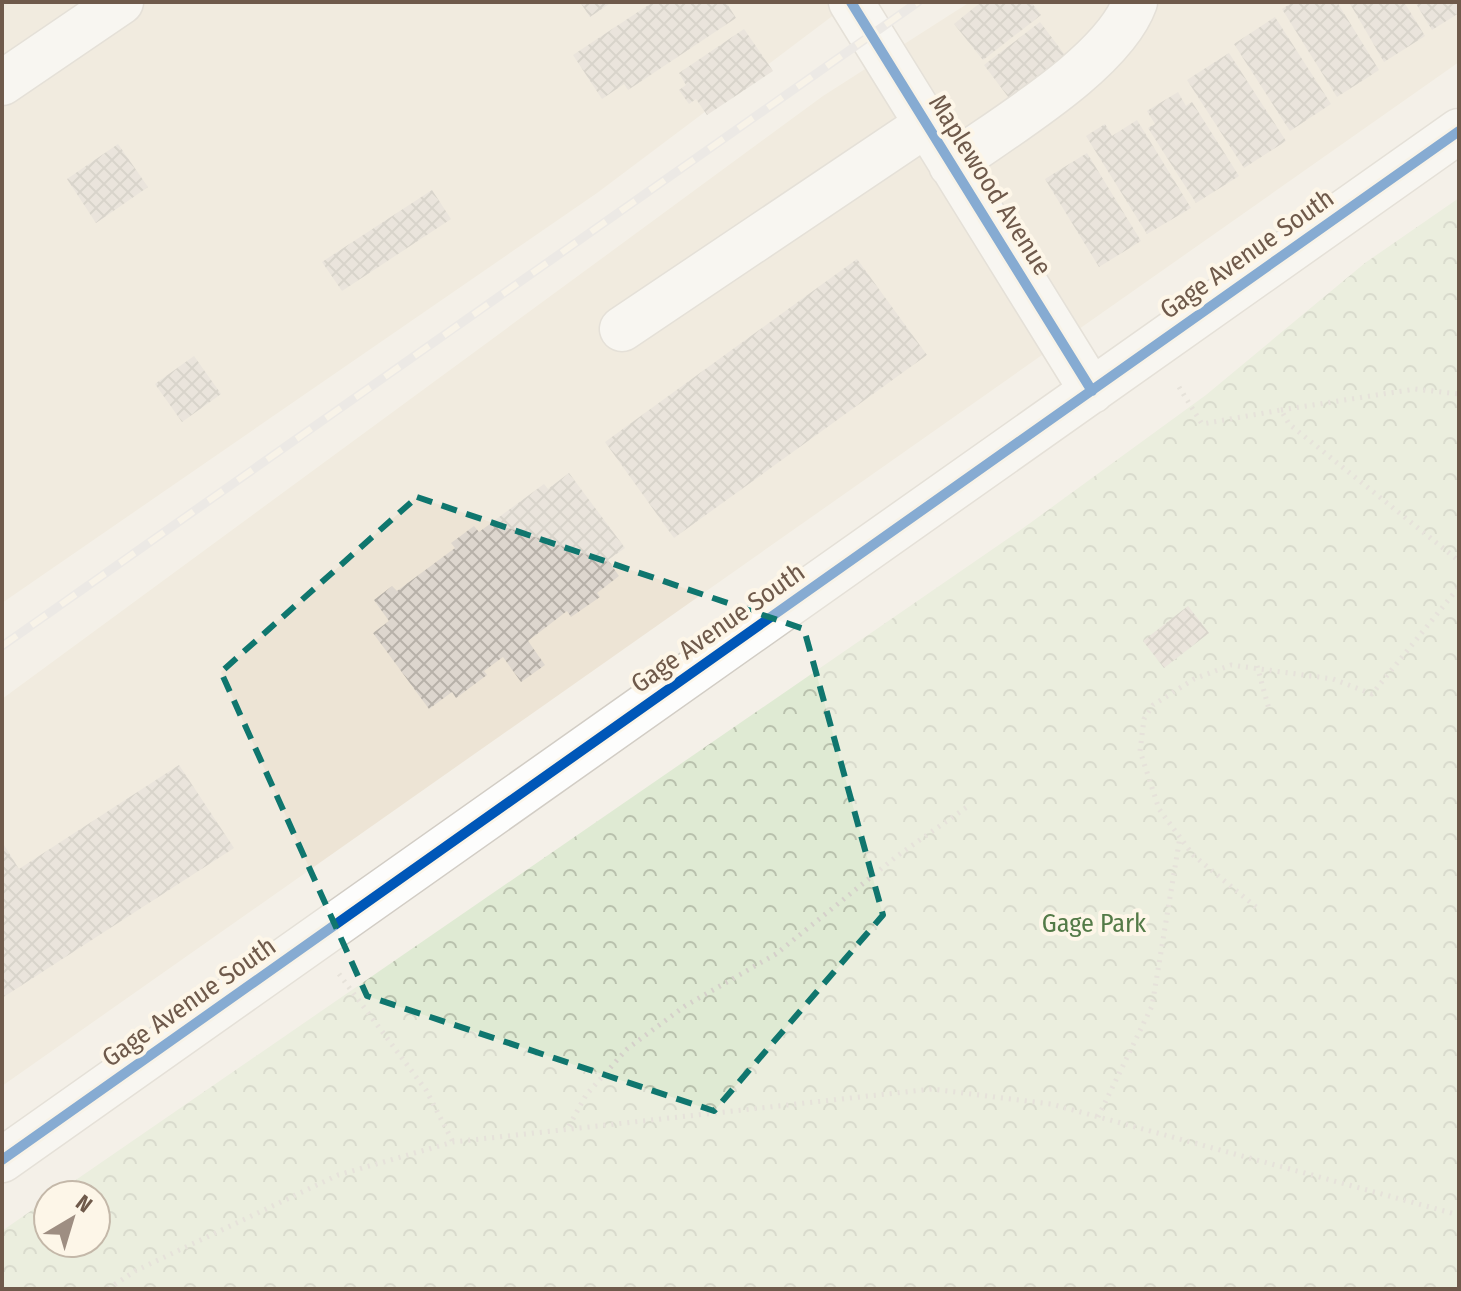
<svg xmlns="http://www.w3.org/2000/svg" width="1461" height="1291" font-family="'Fira Sans Condensed',sans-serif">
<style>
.residential{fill:#ede4d5}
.forest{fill:url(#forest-crowns)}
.building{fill:url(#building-cross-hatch)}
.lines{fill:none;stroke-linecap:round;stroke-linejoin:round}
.minor-casing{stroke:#d2cdc5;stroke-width:47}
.path{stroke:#d5d0ca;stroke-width:5;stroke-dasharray:2 6;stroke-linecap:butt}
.minor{stroke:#fdfdfc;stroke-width:44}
.rail-casing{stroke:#e3e1e3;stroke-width:9}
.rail{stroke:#fdf6e8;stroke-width:6;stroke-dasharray:18;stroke-linecap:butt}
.cycleway-casing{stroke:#fdf6e8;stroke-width:15}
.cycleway{stroke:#0057b8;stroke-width:10}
.marked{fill:none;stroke:#0f766e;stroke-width:6;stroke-dasharray:16 10;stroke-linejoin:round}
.labels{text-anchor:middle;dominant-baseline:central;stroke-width:8;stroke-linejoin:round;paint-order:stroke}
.street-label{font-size:26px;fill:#6f5a4b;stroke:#fdf6e8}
.park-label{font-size:26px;fill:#537a47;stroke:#fdf6e8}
</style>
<defs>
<pattern id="forest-crowns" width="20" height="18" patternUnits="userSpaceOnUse" patternTransform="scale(2)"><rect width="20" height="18" fill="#dfead3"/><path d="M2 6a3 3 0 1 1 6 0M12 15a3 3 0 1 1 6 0" fill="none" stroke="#b9c1ad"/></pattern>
<pattern id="building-cross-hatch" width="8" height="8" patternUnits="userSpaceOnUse" patternTransform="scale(2)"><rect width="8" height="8" fill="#ddd6ce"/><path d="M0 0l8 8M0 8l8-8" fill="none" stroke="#b7b1a9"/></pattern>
</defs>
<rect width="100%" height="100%" fill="#f4f0e8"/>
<path class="residential" d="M2,2H851L597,193L2,603Z
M970,2H1459V62L2,1086V699L823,96Z"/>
<path class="forest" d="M1459,198V1289H2V1231L48,1199V1243H96V1195H54L1022,529L1206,395L1365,263Z"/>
<path class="building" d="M580,2H612L590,17Z
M653,2H726L736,18L628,90L624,84L602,99L573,55Z
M981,2H1031L1041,15L983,60L954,24Z
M1293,2H1337L1379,70L1337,97L1282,9Z
M1349,2H1404L1425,36L1384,62Z
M1415,2H1459V13L1432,30Z
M1275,17L1331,104L1290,131L1234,44Z
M1040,22L1068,59L1012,102L984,65Z
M744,29L773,71L707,115L696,99L689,104L679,90L686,85L679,73Z
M1229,53L1286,141L1244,168L1187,80Z
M1178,92L1186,106L1192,102L1239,176L1196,203L1148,128L1155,124L1147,111Z
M1137,120L1191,208L1147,234L1086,136L1105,124L1112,136Z
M118,144L148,187L96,223L67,179Z
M1087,153L1141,241L1099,267L1045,179Z
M432,190L451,219L342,291L322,262Z
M857,259L927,355L674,538L605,442Z
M194,356L221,394L182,422L155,384Z
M569,473L625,548L608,560L619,576L597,593L600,597L571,617L567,611L528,641L545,665L521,682L503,657L484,671L487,675L456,698L452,692L429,709L373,633L389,621L374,600L392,586L397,591L455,548L451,543L474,526L479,532L544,484L548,489Z
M1188,606L1209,633L1164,668L1143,641Z
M179,765L234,848L2,998V842L19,869Z"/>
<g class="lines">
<defs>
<path id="minor" d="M851,2L1092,391
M2,83L121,2
M951,165C1005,126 1113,63 1135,2
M622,329L927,124
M2,1160L1459,131"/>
</defs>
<use href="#minor" class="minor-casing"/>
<path class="path" d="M1179,387L1202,424L1281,410L1289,424L1459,561
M1281,410L1415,389L1459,394
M1257,666L1269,709
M1256,907L1193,855L1159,809L1140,751L1144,719L1153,705L1194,679L1231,665L1333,679L1372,694L1459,587
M339,974L426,1090L453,1142
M1098,1117L1152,1006L1180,837
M569,1126L586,1095L627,1049L685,1006L776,954L897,856L967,807
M108,1289L135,1271L338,1175L453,1142L932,1089L1051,1104L1459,1215"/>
<use href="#minor" class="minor"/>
<defs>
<path id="rail" d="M2,646L918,2"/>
</defs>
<use href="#rail" class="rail-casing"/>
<use href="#rail" class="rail"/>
<defs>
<path id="cycleway" d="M851,2L1092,391
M2,1160L1459,131"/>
</defs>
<use href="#cycleway" class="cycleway-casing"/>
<use href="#cycleway" class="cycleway"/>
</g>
<path d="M0 0H1461V1291H0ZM417,497L804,629L883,915L714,1111L367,996L221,672Z" fill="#f4f0e8" fill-opacity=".55" fill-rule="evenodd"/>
<path class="marked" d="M417,497L804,629L883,915L714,1111L367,996L221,672Z"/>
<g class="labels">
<g class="street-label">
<text transform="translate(990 185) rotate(58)">Maplewood Avenue</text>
<text transform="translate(1247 254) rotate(-35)">Gage Avenue South</text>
<text transform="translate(718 628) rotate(-35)">Gage Avenue South</text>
<text transform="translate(189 1002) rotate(-35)">Gage Avenue South</text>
</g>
<g class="park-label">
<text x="1094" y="923">Gage Park</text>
</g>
</g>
<rect width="1461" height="1291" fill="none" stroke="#6f5a4b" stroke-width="8"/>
<g transform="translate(72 1219) rotate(38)"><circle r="38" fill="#fdf6e8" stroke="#c4b8a9" stroke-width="2"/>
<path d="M0-6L14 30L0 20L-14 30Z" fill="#9e8e82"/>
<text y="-12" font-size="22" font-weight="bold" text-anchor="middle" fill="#6f5a4b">N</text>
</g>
</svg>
